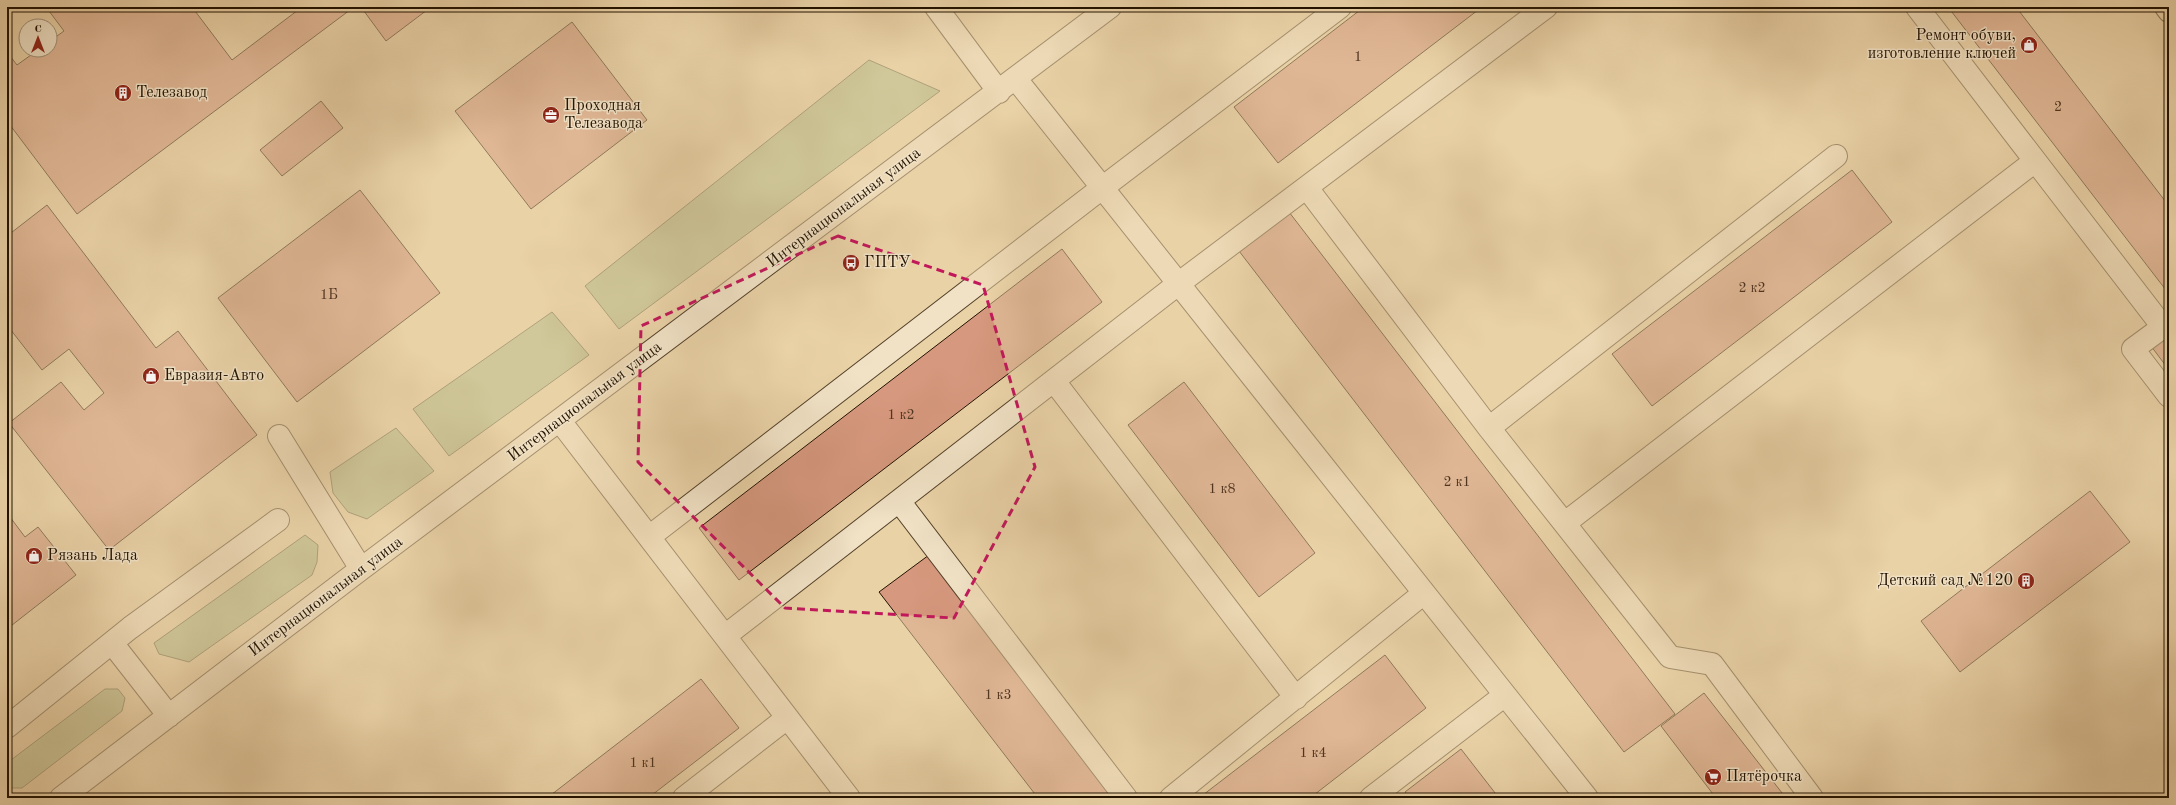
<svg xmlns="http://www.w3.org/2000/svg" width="2176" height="805" font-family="'Old Standard TT',serif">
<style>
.green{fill:#b1bd8b;stroke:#6a6846}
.building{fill:#d6987e;stroke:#221200}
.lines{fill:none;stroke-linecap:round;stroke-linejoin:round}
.minor-casing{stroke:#54422a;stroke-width:24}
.major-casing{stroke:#221200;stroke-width:24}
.minor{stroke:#f1e2c6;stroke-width:22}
.major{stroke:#ead2a7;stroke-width:22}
.marked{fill:none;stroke:#c2185b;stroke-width:3;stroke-dasharray:8 5;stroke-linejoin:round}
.labels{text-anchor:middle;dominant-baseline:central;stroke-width:3;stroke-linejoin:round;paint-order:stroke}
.number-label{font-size:14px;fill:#4f3420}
.poi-label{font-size:16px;fill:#221200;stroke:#f1e2c6;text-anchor:start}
.street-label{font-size:16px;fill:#221200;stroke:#f1e2c6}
</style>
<rect width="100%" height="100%" fill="#ead2a7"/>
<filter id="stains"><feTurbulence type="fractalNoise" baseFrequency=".005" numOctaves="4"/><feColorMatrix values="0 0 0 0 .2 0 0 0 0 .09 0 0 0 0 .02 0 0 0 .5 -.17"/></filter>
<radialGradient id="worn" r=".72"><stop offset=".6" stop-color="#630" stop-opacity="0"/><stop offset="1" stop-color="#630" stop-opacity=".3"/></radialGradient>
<path class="green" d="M869,60L940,91L619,329L585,286Z
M552,312L589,355L449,456L413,409Z
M396,428L434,471L367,519L348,512L333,493L330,472Z
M305,535L318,545L317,562L312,575L189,662L159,654L154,643Z
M105,689H118L125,698L122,711L22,788H7V763Z"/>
<path class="building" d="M46,7H192L232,60L302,7H354L77,214L7,121V52L17,65L38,50H50V41L64,31Z
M361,7H431L386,41Z
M1364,7H1482L1278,163L1234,107Z
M1948,7H2016L2169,206V294Z
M572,22L647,120L531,209L455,111Z
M321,101L343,128L282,176L260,150Z
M1852,170L1892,222L1652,406L1612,354Z
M360,190L440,293L297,402L218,298Z
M47,205L156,348L178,331L257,435L109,550L9,423L61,382L84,410L104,393L69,349L42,370L7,325V236Z
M1289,212L1675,714L1624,752L1239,251Z
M1062,249L1102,302L739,580L699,528Z
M2169,332V370L2151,346Z
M1184,382L1315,553L1259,597L1128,425Z
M2090,491L2130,542L1960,672L1921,621Z
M7,513L25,537L38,527L76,575L7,629Z
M929,555L1114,798H1038L879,592Z
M1385,655L1426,708L1310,798H1199Z
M701,679L739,728L648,798H547Z
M1704,693L1786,798H1716L1661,726Z
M1461,749L1499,798H1409L1405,792Z"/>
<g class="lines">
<defs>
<path id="minor" d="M936,7L999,92
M1917,7L2163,327L2133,349L2169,396
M1016,79L1587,798
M1307,188L1489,428L1670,657L1712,664L1812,798
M1054,381L1296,698
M560,421L849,798
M1489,428L1836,156
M279,436L361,569
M899,501L1126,798
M1565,523L2035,161
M649,537L1102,188L1340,7
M725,636L1178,284L1546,7
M112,643L169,716
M7,727L130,628L278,520
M61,798L361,569L1110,7
M684,798L787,718
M1171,798L1424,593
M1371,798L1505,695"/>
<path id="major" d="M2166,7L2169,11"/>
</defs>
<use href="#minor" class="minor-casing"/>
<use href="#major" class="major-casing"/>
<use href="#minor" class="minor"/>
<use href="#major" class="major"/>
</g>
<path d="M0 0H2176V805H0ZM838,236L983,285L1035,467L954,618L785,608L638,462L641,326Z" fill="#ead2a7" fill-opacity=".55" fill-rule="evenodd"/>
<path class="marked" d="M838,236L983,285L1035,467L954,618L785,608L638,462L641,326Z"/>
<defs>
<symbol id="shop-disc" viewBox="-11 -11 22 22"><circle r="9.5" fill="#8f2418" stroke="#f1e2c6"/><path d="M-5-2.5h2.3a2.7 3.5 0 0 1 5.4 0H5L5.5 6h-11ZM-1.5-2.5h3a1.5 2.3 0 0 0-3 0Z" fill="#fff"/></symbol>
<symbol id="building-disc" viewBox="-11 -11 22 22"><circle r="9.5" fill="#8f2418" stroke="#f1e2c6"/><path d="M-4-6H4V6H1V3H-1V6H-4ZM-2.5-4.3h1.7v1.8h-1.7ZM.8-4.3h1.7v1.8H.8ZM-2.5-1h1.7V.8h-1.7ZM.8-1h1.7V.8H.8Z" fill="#fff"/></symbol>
<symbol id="office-disc" viewBox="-11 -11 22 22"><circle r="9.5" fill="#8f2418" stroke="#f1e2c6"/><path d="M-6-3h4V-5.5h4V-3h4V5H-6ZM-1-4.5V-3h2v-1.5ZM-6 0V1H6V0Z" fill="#fff"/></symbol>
<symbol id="bus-disc" viewBox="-11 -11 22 22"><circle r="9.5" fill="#8f2418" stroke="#f1e2c6"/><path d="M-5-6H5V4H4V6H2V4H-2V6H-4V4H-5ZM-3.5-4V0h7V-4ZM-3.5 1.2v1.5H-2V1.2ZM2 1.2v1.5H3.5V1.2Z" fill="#fff"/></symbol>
<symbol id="supermarket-disc" viewBox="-11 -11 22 22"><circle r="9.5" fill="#8f2418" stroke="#f1e2c6"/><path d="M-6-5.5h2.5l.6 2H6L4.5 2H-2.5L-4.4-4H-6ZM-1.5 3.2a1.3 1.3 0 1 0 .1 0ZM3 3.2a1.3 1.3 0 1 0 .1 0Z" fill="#fff"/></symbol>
</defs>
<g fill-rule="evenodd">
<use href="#shop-disc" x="2019" y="35" width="20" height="20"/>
<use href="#building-disc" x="113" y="83" width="20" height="20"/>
<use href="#office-disc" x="541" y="105" width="20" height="20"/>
<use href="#bus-disc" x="841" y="253" width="20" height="20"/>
<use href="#shop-disc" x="141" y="366" width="20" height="20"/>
<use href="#shop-disc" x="24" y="546" width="20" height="20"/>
<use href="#building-disc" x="2016" y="571" width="20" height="20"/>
<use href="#supermarket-disc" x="1703" y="767" width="20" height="20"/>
</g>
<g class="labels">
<g class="number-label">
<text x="1358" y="57">1</text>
<text x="2058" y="107">2</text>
<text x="1752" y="288">2 к2</text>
<text x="329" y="295">1Б</text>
<text x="901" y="415">1 к2</text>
<text x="1457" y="482">2 к1</text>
<text x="1222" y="489">1 к8</text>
<text x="998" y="695">1 к3</text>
<text x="1313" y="753">1 к4</text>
<text x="643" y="763">1 к1</text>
</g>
<g class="poi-label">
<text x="2016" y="36" text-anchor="end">Ремонт обуви,<tspan x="2016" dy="18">изготовление ключей</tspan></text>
<text x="136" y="93">Телезавод</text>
<text x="564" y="106">Проходная<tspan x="564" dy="18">Телезавода</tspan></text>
<text x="864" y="263">ГПТУ</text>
<text x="164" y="376">Евразия-Авто</text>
<text x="47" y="556">Рязань Лада</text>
<text x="2013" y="581" text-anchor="end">Детский сад №120</text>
<text x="1726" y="777">Пятёрочка</text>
</g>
<g class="street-label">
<text transform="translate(844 208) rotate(-37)">Интернациональная улица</text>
<text transform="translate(585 402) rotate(-37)">Интернациональная улица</text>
<text transform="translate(326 597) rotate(-37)">Интернациональная улица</text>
</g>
</g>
<rect width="2176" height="805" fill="none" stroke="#ead2a7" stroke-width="24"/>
<rect x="8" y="8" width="2160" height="789" fill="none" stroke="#221200" stroke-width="2"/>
<rect x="12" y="12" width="2152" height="781" fill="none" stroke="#221200"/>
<g transform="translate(38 38)"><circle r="19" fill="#f1e2c6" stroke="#9e8f77"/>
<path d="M0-3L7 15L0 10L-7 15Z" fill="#8f2418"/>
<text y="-6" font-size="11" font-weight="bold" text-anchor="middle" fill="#221200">С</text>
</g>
<rect width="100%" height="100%" filter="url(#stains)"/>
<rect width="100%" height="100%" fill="url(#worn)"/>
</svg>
